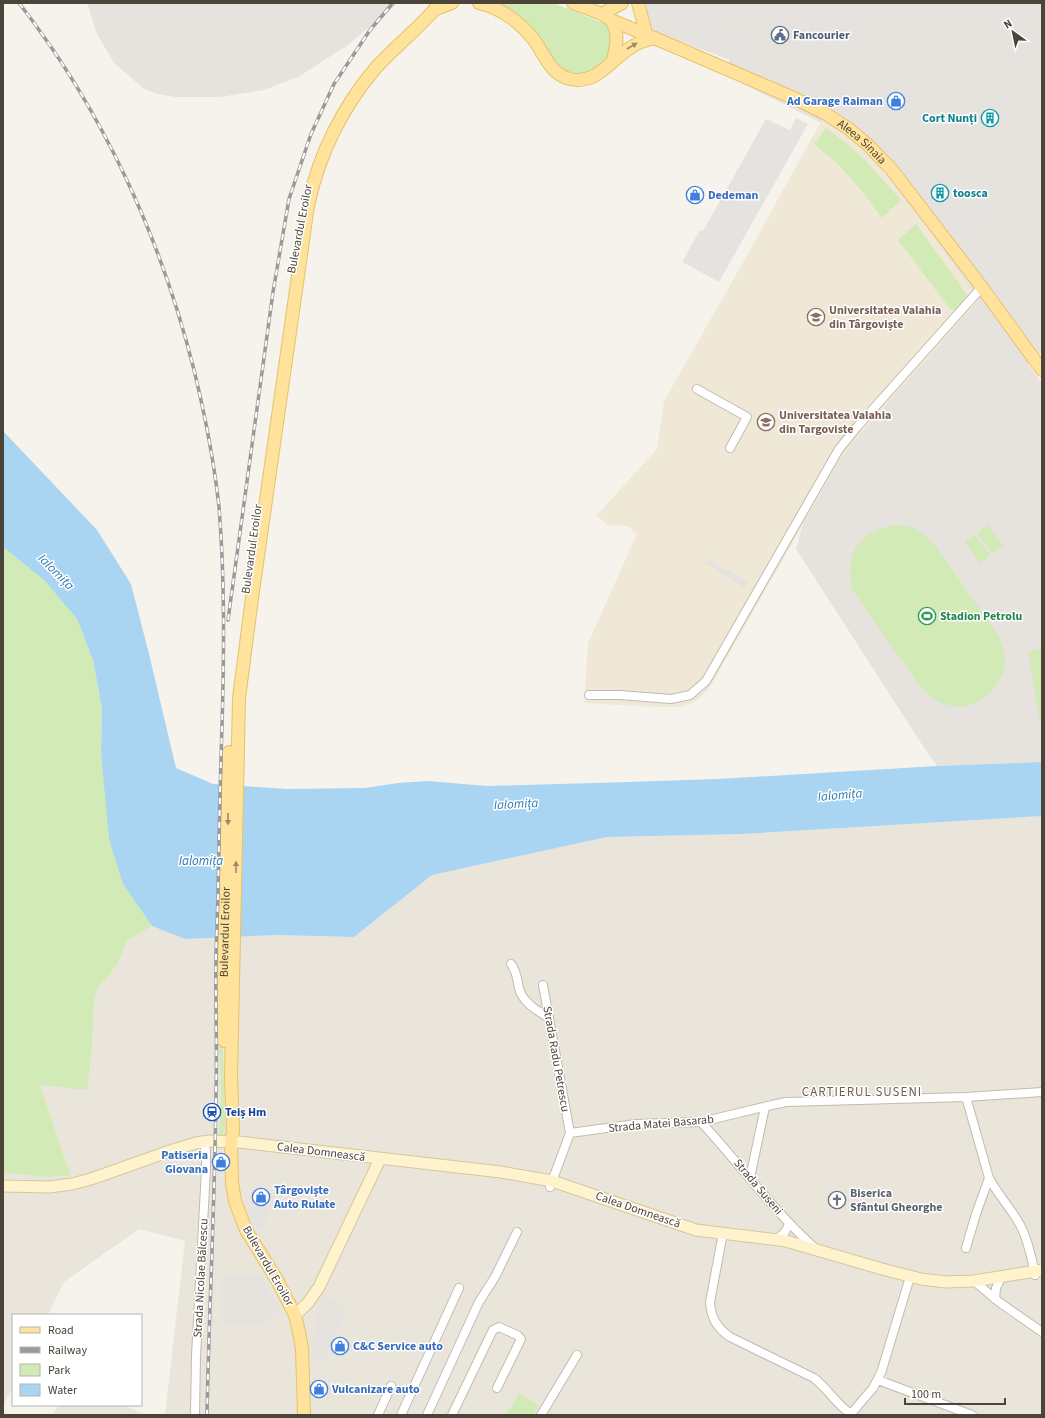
<svg xmlns="http://www.w3.org/2000/svg" width="1045" height="1418" font-family="'Source Sans 3',sans-serif">
<style>
.residential{fill:#eae5da}
.industrial{fill:#e6e2dd}
.education{fill:#efe8d6}
.green{fill:#d2eab5}
.parking{fill:#e5e3e0}
.water{fill:#a9d4f2}
.lines{fill:none;stroke-linecap:round;stroke-linejoin:round}
.street-casing{stroke:#c2bbae;stroke-width:10}
.secondary-casing{stroke:#d6c79b;stroke-width:13}
.primary-casing{stroke:#e6c16a;stroke-width:14}
.street{stroke:#fff;stroke-width:8}
.secondary{stroke:#fff3cd;stroke-width:11}
.primary{stroke:#ffe39c;stroke-width:12}
.rail-casing{stroke:#9a9a9a;stroke-width:3.5}
.rail{stroke:#fff;stroke-width:2;stroke-dasharray:6;stroke-linecap:butt}
.oneway{fill:#9c8c66}
.labels{text-anchor:middle;dominant-baseline:central;stroke-width:3;stroke-linejoin:round;paint-order:stroke}
.service-label{font-size:12px;font-weight:bold;fill:#4e5e75;stroke:#fff;text-anchor:start}
.shop-label{font-size:12px;font-weight:bold;fill:#366cbe;stroke:#fff;text-anchor:start}
.culture-label{font-size:12px;font-weight:bold;fill:#0d838f;stroke:#fff;text-anchor:end}
.street-label{font-size:12px;fill:#4b4439;stroke:#fff}
.education-label{font-size:12px;font-weight:bold;fill:#785e54;stroke:#fff;text-anchor:start}
.leisure-label{font-size:12px;font-weight:bold;fill:#27864d;stroke:#fff;text-anchor:start}
.transit-label{font-size:12px;font-weight:bold;fill:#164399;stroke:#fff;text-anchor:start}
.worship-label{font-size:12px;font-weight:bold;fill:#5b616d;stroke:#fff;text-anchor:start}
.water-label{font-size:13px;font-style:italic;fill:#2e7ab2;stroke:#fff}
.neighbourhood-label{font-size:13px;letter-spacing:1px;fill:#6e6250;stroke:#fff}
</style>
<rect width="100%" height="100%" fill="#f6f3ec"/>
<path class="residential" d="M1042,816V1415H165L185,1241L139,1229L64,1282L48,1315H13V1386L3,1406V1173L49,1177L39,1085L92,1047L94,1002L98,988L117,965L127,941L152,926L185,939L277,935L354,937L432,875L607,837L743,834Z
M60,1405H124L145,1415H53L56,1409Z"/>
<path class="industrial" d="M87,3H398L348,45L298,77L264,90L220,97H175L157,94L143,88L114,63L97,34Z
M646,3H1042V351L1028,365L1042,383V762L937,766L921,743L796,549L806,513L831,128L724,74L730,60L652,31L648,24Z
M222,1275H261L281,1314H265V1324H222Z
M322,1294L339,1302L337,1308L345,1311L325,1362L312,1360L315,1327Z"/>
<path class="education" d="M823,118L856,140L879,164L902,192L979,300L853,443L838,463L709,689L696,701L682,707H658L584,703L588,643L637,534L628,526L607,525L597,515L657,449L664,401L741,266Z"/>
<path class="green" d="M497,3H553L606,24L611,28C611,35 613,44 611,50C604,67 580,80 563,69C555,63 550,52 544,45C532,26 517,12 497,3Z
M826,128L846,143L865,160L901,200L882,218L860,189L839,165L814,144Z
M916,224L968,296L956,310L950,309L898,240Z
M896,525C915,526 924,533 936,547L998,635C1001,642 1005,650 1005,658C1006,684 979,711 952,706C939,703 930,697 921,688L853,591C843,555 859,530 896,525Z
M988,525L1004,546L993,554L977,533Z
M975,535L991,555L980,563L965,542Z
M3,547L44,580L77,619L93,660L102,709L101,751L123,884L152,926L127,941L117,965L98,988L94,1002L92,1047L87,1090L40,1085L70,1175L49,1177L3,1173Z
M1042,649V719L1040,720L1028,651Z
M218,1006L220,1013L223,1058L225,1120L224,1136H217C224,1117 220,1077 220,1055H218Z
M519,1393L539,1405L533,1415H506Z"/>
<path class="parking" d="M686,3H693L708,9L702,26L751,46L745,60L674,31Z
M796,118L808,124L719,282L682,262L700,230L703,231L766,119L790,130Z
M981,175L992,193L993,197L976,211L977,233L965,243L952,225L980,200L978,198L983,194L973,180Z
M709,559L748,582L745,588L706,564Z
M252,1202L270,1206L264,1229L255,1225L251,1227L245,1215L250,1213Z"/>
<path class="water" d="M3,431L97,530L131,584L149,654L176,768L213,784L287,789L365,788L398,783L427,781L487,786L628,782L718,779L937,766L1042,762V816L743,834L607,837L432,875L354,937L277,935L185,939L152,926L123,884L109,839L101,751L102,709L93,660L77,619L44,580L3,547Z"/>
<g class="lines">
<defs>
<path id="street" d="M697,389L747,417L730,448
M589,695H620L671,699L690,695L706,681L839,449L857,427L982,287
M511,964C517,971 517,980 519,988C522,1002 537,1011 548,1017
M543,985L570,1133
M966,1097L989,1178C998,1195 1011,1208 1020,1225C1028,1239 1032,1259 1035,1275
M701,1122C740,1164 773,1211 816,1249
M570,1133L636,1124L701,1122L772,1105L786,1102L966,1097L1042,1092
M750,1178L765,1107
M550,1187L570,1133
M723,1233L710,1302C711,1318 717,1328 730,1337L814,1378C828,1389 837,1405 852,1415
M777,1239L785,1232L789,1224
M966,1248L976,1214L989,1178
M974,1281L999,1302L1042,1332
M995,1299L996,1288L999,1282
M878,1380L972,1415
M195,1415L196,1356L206,1169V1151L204,1142
M378,1415L391,1386
M401,1415L459,1288
M427,1415L479,1302L495,1277L517,1232
M452,1415L490,1336L493,1330L499,1327L517,1335L521,1339L497,1388
M541,1415L577,1355
M850,1415L873,1388L881,1373L910,1277"/>
<path id="secondary" d="M3,1186L49,1187L72,1184L91,1179L173,1150L196,1143L209,1141L239,1142L501,1172L552,1181L696,1230L786,1241L882,1269L921,1279L946,1282L974,1281L1042,1270
M295,1315L308,1303L319,1287L380,1159"/>
<g id="primary">
<path d="M479,3C500,7 521,23 534,40C545,55 550,74 570,79C597,85 610,60 630,48C637,43 646,40 655,38"/>
<path id="s1" d="M573,3L602,14L611,20L666,43L796,99L826,114L849,129L868,145L892,170L975,278L1042,370"/>
<path d="M638,3L645,29"/>
<path d="M436,9L452,3"/>
<path d="M602,14L622,3"/>
<path d="M611,20C620,34 616,46 613,61"/>
<path id="s2" d="M224,1041L223,1005L229,752"/>
<path d="M304,1415L302,1349L299,1332L295,1315L277,1280L246,1230L235,1201L232,1183L231,1142L233,1131L231,1077L239,698L252,598L303,241C305,228 306,215 309,202C319,154 343,107 374,70C395,46 421,27 440,3"/>
</g>
</defs>
<use href="#street" class="street-casing"/>
<use href="#secondary" class="secondary-casing"/>
<use href="#primary" class="primary-casing"/>
<use href="#street" class="street"/>
<use href="#secondary" class="secondary"/>
<use href="#primary" class="primary"/>
<defs>
<path id="rail" d="M19,3C103,111 161,238 194,370C205,415 214,461 219,507C225,580 224,654 222,727C220,783 219,839 218,895C217,929 215,964 216,998C216,1029 217,1061 216,1093C215,1200 209,1308 207,1415
M228,620L273,292L289,199L311,134L334,84L370,30L393,3"/>
</defs>
<use href="#rail" class="rail-casing"/>
<use href="#rail" class="rail"/>
</g>
<defs><path id="oneway-solid" d="M-6-.8H1V-3.2L6.5 0L1 3.2V.8H-6Z"/></defs>
<g class="oneway">
<use href="#oneway-solid" transform="translate(632 46) rotate(-30)"/>
<use href="#oneway-solid" transform="translate(228 819) rotate(91)"/>
<use href="#oneway-solid" transform="translate(236 867) rotate(-89)"/>
</g>
<defs>
<symbol id="civic-ring" viewBox="-11 -11 22 22"><circle r="9.5" fill="#fff" stroke="#5c6f8a" stroke-width="1.5"/><path d="M-.6-6.5H3V-4.5H.6V-3L4-1V1h2V6H-6V1h2V-1L-.6-3ZM-1.2 2.5V6h2.4V2.5Z" fill="#5c6f8a"/></symbol>
<symbol id="shop-ring" viewBox="-11 -11 22 22"><circle r="9.5" fill="#fff" stroke="#3f7fe0" stroke-width="1.5"/><path d="M-5-2.5h2.3a2.7 3.5 0 0 1 5.4 0H5L5.5 6h-11ZM-1.5-2.5h3a1.5 2.3 0 0 0-3 0Z" fill="#3f7fe0"/></symbol>
<symbol id="building-ring" viewBox="-11 -11 22 22"><circle r="9.5" fill="#fff" stroke="#0f9aa8" stroke-width="1.5"/><path d="M-4-6H4V6H1V3H-1V6H-4ZM-2.5-4.3h1.7v1.8h-1.7ZM.8-4.3h1.7v1.8H.8ZM-2.5-1h1.7V.8h-1.7ZM.8-1h1.7V.8H.8Z" fill="#0f9aa8"/></symbol>
<symbol id="school-ring" viewBox="-11 -11 22 22"><circle r="9.5" fill="#fff" stroke="#8d6e63" stroke-width="1.5"/><path d="M0-5L7-2L0 1L-7-2ZM-4 1L0 2.5L4 1V4Q0 6-4 4Z" fill="#8d6e63"/></symbol>
<symbol id="university-ring" viewBox="-11 -11 22 22"><circle r="9.5" fill="#fff" stroke="#8d6e63" stroke-width="1.5"/><path d="M0-5L7-2L0 1L-7-2ZM-4 1L0 2.5L4 1V4Q0 6-4 4Z" fill="#8d6e63"/></symbol>
<symbol id="stadium-ring" viewBox="-11 -11 22 22"><circle r="9.5" fill="#fff" stroke="#2e9e5b" stroke-width="1.5"/><path d="M0-5a6.5 5 0 1 0 0 10a6.5 5 0 1 0 0-10ZM-3.5-1.8h7v3.6h-7Z" fill="#2e9e5b"/></symbol>
<symbol id="station-ring" viewBox="-11 -11 22 22"><circle r="9.5" fill="#fff" stroke="#1a4fb4" stroke-width="1.5"/><path d="M-3-6H3Q5-6 5-4V2Q5 4 3 4L4.5 6H3L1.5 4h-3L-3 6H-4.5L-3 4Q-5 4-5 2V-4Q-5-6-3-6ZM-3.5-4v3h7v-3ZM-3.5 1v1.5H-2V1ZM2 1v1.5H3.5V1Z" fill="#1a4fb4"/></symbol>
<symbol id="church-ring" viewBox="-11 -11 22 22"><circle r="9.5" fill="#fff" stroke="#6b7280" stroke-width="1.5"/><path d="M-1.2-6h2.4v3.5h3.3v2.4h-3.3V6h-2.4V-.1h-3.3v-2.4h3.3Z" fill="#6b7280"/></symbol>
</defs>
<g fill-rule="evenodd">
<use href="#civic-ring" x="770" y="25" width="20" height="20"/>
<use href="#shop-ring" x="886" y="91" width="20" height="20"/>
<use href="#building-ring" x="980" y="108" width="20" height="20"/>
<use href="#building-ring" x="930" y="183" width="20" height="20"/>
<use href="#shop-ring" x="685" y="185" width="20" height="20"/>
<use href="#school-ring" x="806" y="307" width="20" height="20"/>
<use href="#university-ring" x="756" y="412" width="20" height="20"/>
<use href="#stadium-ring" x="917" y="606" width="20" height="20"/>
<use href="#station-ring" x="202" y="1102" width="20" height="20"/>
<use href="#shop-ring" x="211" y="1152" width="20" height="20"/>
<use href="#shop-ring" x="251" y="1187" width="20" height="20"/>
<use href="#church-ring" x="827" y="1190" width="20" height="20"/>
<use href="#shop-ring" x="330" y="1336" width="20" height="20"/>
<use href="#shop-ring" x="309" y="1379" width="20" height="20"/>
</g>
<g class="labels">
<g class="service-label">
<text x="793" y="35">Fancourier</text>
</g>
<g class="shop-label">
<text x="883" y="101" text-anchor="end">Ad Garage Raiman</text>
<text x="708" y="195">Dedeman</text>
<text x="208" y="1155" text-anchor="end">Patiseria<tspan x="208" dy="14">Giovana</tspan></text>
<text x="274" y="1190">Târgoviște<tspan x="274" dy="14">Auto Rulate</tspan></text>
<text x="353" y="1346">C&amp;C Service auto</text>
<text x="332" y="1389">Vulcanizare auto</text>
</g>
<g class="culture-label">
<text x="977" y="118">Cort Nunți</text>
<text x="953" y="193" text-anchor="start">toosca</text>
</g>
<g class="street-label">
<text stroke="none"><textPath href="#s1" startOffset="322">Aleea Sinaia</textPath></text>
<text transform="translate(300 229) rotate(-79)">Bulevardul Eroilor</text>
<text transform="translate(252 549) rotate(-82)">Bulevardul Eroilor</text>
<text stroke="none"><textPath href="#s2" startOffset="109">Bulevardul Eroilor</textPath></text>
<text transform="translate(556 1059) rotate(80)">Strada Radu Petrescu</text>
<text transform="translate(661 1124) rotate(-5)">Strada Matei Basarab</text>
<text transform="translate(321 1152) rotate(7)">Calea Domnească</text>
<text transform="translate(758 1187) rotate(50)">Strada Suseni</text>
<text transform="translate(638 1210) rotate(19)">Calea Domnească</text>
<text transform="translate(268 1266) rotate(60)">Bulevardul Eroilor</text>
<text transform="translate(201 1278) rotate(-87)">Strada Nicolae Bălcescu</text>
</g>
<g class="education-label">
<text x="829" y="310">Universitatea Valahia<tspan x="829" dy="14">din Târgoviște</tspan></text>
<text x="779" y="415">Universitatea Valahia<tspan x="779" dy="14">din Targoviste</tspan></text>
</g>
<g class="leisure-label">
<text x="940" y="616">Stadion Petrolu</text>
</g>
<g class="transit-label">
<text x="225" y="1112">Teiș Hm</text>
</g>
<g class="worship-label">
<text x="850" y="1193">Biserica<tspan x="850" dy="14">Sfântul Gheorghe</tspan></text>
</g>
<g class="water-label">
<text transform="translate(56 572) rotate(45)">Ialomița</text>
<text transform="translate(840 795) rotate(-5)">Ialomița</text>
<text transform="translate(516 804) rotate(-3)">Ialomița</text>
<text x="201" y="861">Ialomița</text>
</g>
<g class="neighbourhood-label">
<text x="862" y="1092">CARTIERUL SUSENI</text>
</g>
</g>
<rect width="1045" height="1418" fill="none" stroke="#4b4439" stroke-width="8"/>
<rect x="12" y="1314" width="130" height="92" fill="#ffffff" stroke="#b7b4b0"/>
<rect x="20" y="1327" width="20" height="6" fill="#ffe39c" stroke="#b7b4b0"/>
<text x="48" y="1334" font-size="12" fill="#4b4439">Road</text>
<rect x="20" y="1347" width="20" height="6" fill="#9a9a9a" stroke="#b7b4b0"/>
<text x="48" y="1354" font-size="12" fill="#4b4439">Railway</text>
<rect x="20" y="1364" width="20" height="12" fill="#d2eab5" stroke="#b7b4b0"/>
<text x="48" y="1374" font-size="12" fill="#4b4439">Park</text>
<rect x="20" y="1384" width="20" height="12" fill="#a9d4f2" stroke="#b7b4b0"/>
<text x="48" y="1394" font-size="12" fill="#4b4439">Water</text>
<g transform="translate(1013 32) rotate(327)" stroke="#ffffff" stroke-width="3" paint-order="stroke">
<path d="M0-3L7 15L0 10L-7 15Z" fill="#4b4439"/>
<text y="-6" font-size="11" font-weight="bold" text-anchor="middle" fill="#4b4439">N</text>
</g>
<path d="M905 1398v6h100v-6" fill="none" stroke="#4b4439" stroke-width="2"/>
<text x="911" y="1398" font-size="12" fill="#4b4439" stroke="#ffffff" stroke-width="3" paint-order="stroke">100 m</text>
</svg>
